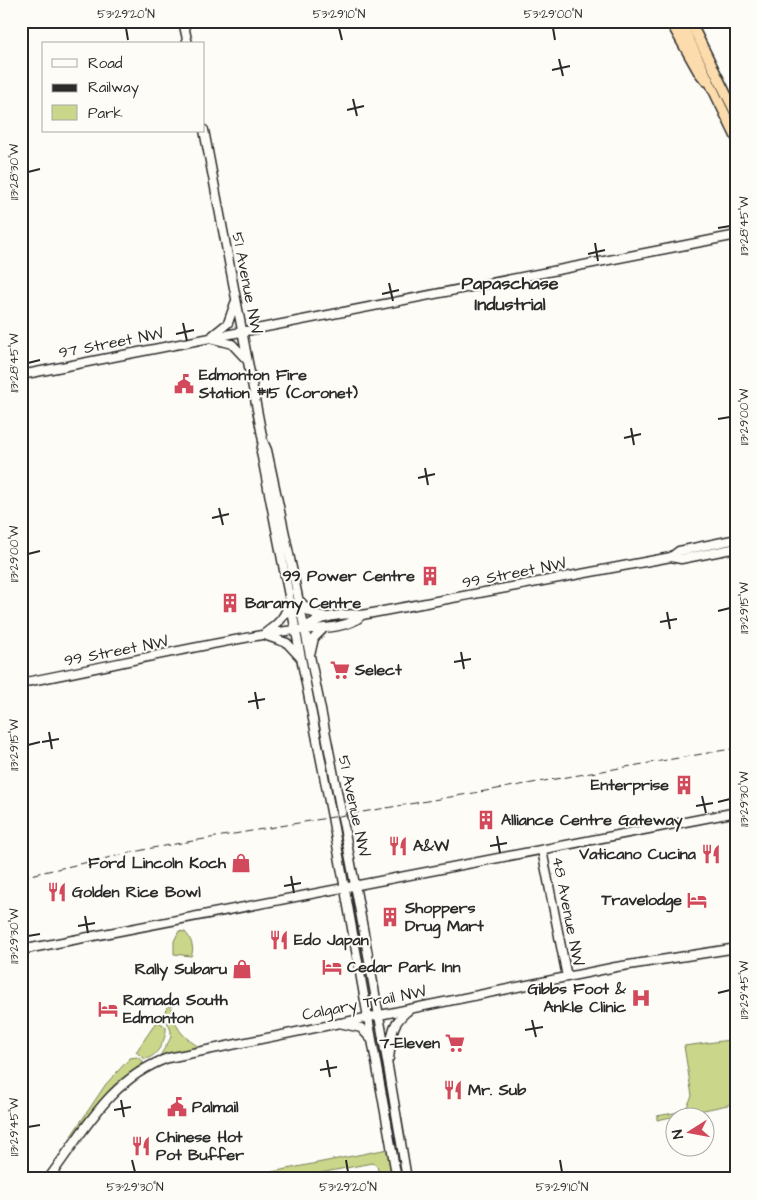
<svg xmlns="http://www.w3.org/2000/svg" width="758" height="1200" font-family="'Architects Daughter',sans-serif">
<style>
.green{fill:#cad689;stroke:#7a805a}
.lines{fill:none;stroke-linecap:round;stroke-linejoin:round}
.secondary-casing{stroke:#2b2b2b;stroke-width:11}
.highway-casing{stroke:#2b2b2b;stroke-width:12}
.secondary{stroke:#fdfcf7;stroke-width:8}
.highway{stroke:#fcdcac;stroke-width:9}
.rail{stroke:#2b2b2b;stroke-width:1;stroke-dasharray:8 4;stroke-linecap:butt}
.ticks{fill:none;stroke:#2b2b2b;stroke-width:2}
.labels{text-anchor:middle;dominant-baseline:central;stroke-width:4;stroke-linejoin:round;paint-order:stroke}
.street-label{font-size:16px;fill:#2b2b2b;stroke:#fdfcf7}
.poi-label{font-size:16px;font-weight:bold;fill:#2b2b2b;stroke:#fdfcf7;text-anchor:start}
.neighbourhood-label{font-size:18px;font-weight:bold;fill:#2b2b2b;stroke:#fdfcf7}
.neatline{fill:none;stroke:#2b2b2b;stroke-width:2}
.ticks-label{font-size:12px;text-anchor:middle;fill:#2b2b2b}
</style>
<rect width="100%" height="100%" fill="#fdfcf7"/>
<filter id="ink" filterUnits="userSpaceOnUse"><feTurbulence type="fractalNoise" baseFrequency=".02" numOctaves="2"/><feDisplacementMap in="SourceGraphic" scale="10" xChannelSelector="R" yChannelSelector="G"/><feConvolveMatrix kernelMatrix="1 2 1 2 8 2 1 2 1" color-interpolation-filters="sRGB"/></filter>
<g filter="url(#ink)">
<path class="green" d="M179,931L185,932C191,938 195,949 191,956L174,954V941Z
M170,1004C176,1028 179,1034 199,1047L159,1058C171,1035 177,1039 163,1014Z
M159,1022L166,1027C167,1038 157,1058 145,1059L136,1052L155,1024Z
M737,1039L735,1042L737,1059L734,1060L732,1065L737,1103L657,1120V1116L685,1111L692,1096L684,1046Z
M137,1057L143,1061V1064C114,1083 95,1111 75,1138L71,1136L106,1084L130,1058Z
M388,1149L393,1179H380L377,1166L372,1163L289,1179H236Z"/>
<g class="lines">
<defs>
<path id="secondary" d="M183,21L188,44
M204,130L263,441L267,450C319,692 367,935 407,1179
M213,335L228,323L235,303
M213,339L232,344L247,360
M21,375L737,235
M263,441L261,452L332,817L397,1179
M671,557L679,551L737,539
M301,602L310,612L326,617
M305,628C317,616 346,613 362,615L671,557L681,559L737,548
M264,634C276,625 286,618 288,603
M267,636L287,643L300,657
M311,651L314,638L323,629
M21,683C109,666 197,645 286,631C306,628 348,631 362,615
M542,850L567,977
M21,950L737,812
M339,1023L361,1028L370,1038
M389,1058C393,1034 389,1025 410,1009
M48,1179C84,1132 109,1079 168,1058L616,967L737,948"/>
<path id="highway" d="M670,21L698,71L706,81
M680,21L737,139
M690,21L737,116"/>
</defs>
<use href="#secondary" class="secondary-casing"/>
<use href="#highway" class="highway-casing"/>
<use href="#secondary" class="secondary"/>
<use href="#highway" class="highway"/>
<path class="rail" d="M21,877L152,848L737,748"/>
</g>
</g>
<path class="ticks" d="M126,28L128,40M339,28L342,40M553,28L555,40M559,59L563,76M552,70L570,66M353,99L357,116M347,110L364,106M28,172L40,169M718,228L730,226M595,243L598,261M588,254L605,250M389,283L393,301M382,294L399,290M183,323L187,341M176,334L194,330M28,363L40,360M718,419L730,417M631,428L634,445M624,438L641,434M425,468L428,485M418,478L435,474M219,508L223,525M212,518L229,514M28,554L40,551M718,611L730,608M667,612L670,629M660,622L677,619M461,652L464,669M454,662L471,659M255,692L258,709M248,702L265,699M49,732L52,749M42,742L59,739M28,745L40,742M702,796L706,813M718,802L730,799M696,806L713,803M497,836L500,853M490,846L507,843M291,876L294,893M284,886L301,883M85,916L88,933M78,926L95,923M28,936L40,934M718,993L730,990M532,1020L536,1037M525,1030L543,1027M327,1060L330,1077M320,1070L337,1067M121,1100L124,1117M114,1110L131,1107M28,1127L40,1125M132,1160L135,1172M346,1160L348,1172M560,1160L562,1172"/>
<defs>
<symbol id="civic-bare" viewBox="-9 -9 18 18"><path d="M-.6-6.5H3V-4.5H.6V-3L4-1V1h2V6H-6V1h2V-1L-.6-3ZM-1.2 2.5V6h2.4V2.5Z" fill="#d1495b" stroke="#fdfcf7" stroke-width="2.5" paint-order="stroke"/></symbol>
<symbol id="building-bare" viewBox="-9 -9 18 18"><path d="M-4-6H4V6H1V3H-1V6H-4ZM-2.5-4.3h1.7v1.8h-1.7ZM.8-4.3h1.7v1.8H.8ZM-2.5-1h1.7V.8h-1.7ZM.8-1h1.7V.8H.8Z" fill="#d1495b" stroke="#fdfcf7" stroke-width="2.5" paint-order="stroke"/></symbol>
<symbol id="supermarket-bare" viewBox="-9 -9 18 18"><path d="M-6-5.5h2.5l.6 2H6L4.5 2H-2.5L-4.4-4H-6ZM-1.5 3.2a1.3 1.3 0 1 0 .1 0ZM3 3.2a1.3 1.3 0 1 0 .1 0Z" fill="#d1495b" stroke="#fdfcf7" stroke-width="2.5" paint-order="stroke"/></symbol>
<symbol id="restaurant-bare" viewBox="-9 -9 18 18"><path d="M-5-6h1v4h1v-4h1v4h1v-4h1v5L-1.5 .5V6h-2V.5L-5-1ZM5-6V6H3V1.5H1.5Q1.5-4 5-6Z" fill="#d1495b" stroke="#fdfcf7" stroke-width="2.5" paint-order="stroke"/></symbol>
<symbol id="shop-bare" viewBox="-9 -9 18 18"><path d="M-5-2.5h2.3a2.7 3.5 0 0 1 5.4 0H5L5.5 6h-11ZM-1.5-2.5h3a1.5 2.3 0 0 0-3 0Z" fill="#d1495b" stroke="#fdfcf7" stroke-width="2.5" paint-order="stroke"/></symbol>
<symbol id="hotel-bare" viewBox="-9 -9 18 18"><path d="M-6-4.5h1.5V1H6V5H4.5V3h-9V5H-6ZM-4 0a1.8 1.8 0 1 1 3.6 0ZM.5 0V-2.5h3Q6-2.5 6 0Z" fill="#d1495b" stroke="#fdfcf7" stroke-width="2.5" paint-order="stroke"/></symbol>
<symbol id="hospital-bare" viewBox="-9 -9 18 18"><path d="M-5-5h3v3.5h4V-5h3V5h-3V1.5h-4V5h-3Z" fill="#d1495b" stroke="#fdfcf7" stroke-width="2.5" paint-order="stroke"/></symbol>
</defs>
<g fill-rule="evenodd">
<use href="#civic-bare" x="170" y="370" width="28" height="28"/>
<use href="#building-bare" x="416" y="562" width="28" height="28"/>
<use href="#building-bare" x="216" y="589" width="28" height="28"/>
<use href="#supermarket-bare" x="326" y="656" width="28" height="28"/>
<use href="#building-bare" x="670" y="771" width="28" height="28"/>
<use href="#building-bare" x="472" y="806" width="28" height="28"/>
<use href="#restaurant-bare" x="384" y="832" width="28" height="28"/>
<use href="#restaurant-bare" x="697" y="840" width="28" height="28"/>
<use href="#shop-bare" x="227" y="849" width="28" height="28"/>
<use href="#restaurant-bare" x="43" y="878" width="28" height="28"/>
<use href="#hotel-bare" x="683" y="886" width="28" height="28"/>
<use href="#building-bare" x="376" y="903" width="28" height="28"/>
<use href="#restaurant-bare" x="265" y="926" width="28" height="28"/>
<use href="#hotel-bare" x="318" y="953" width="28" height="28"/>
<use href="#shop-bare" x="228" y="955" width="28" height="28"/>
<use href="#hospital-bare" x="627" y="984" width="28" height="28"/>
<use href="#hotel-bare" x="94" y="995" width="28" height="28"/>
<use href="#supermarket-bare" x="441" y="1029" width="28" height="28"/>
<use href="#restaurant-bare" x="439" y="1076" width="28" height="28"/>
<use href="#civic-bare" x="163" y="1093" width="28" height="28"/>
<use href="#restaurant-bare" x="127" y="1132" width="28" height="28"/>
</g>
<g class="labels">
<g class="street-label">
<text transform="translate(247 283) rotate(79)">51 Avenue NW</text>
<text transform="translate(111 343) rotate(-11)">97 Street NW</text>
<text transform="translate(514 573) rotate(-11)">99 Street NW</text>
<text transform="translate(116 651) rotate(-11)">99 Street NW</text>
<text transform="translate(354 806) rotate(78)">51 Avenue NW</text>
<text transform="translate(568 911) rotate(79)">48 Avenue NW</text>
<text transform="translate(364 1003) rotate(-11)">Calgary Trail NW</text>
</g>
<g class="poi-label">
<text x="199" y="375">Edmonton Fire<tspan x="199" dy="18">Station #15 (Coronet)</tspan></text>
<text x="415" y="576" text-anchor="end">99 Power Centre</text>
<text x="245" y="603">Baramy Centre</text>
<text x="355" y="670">Select</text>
<text x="669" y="785" text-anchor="end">Enterprise</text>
<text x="501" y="820">Alliance Centre Gateway</text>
<text x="413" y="846">A&amp;W</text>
<text x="696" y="854" text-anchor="end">Vaticano Cucina</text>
<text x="226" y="863" text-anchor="end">Ford Lincoln Koch</text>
<text x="72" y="892">Golden Rice Bowl</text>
<text x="682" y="900" text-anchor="end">Travelodge</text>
<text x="405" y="908">Shoppers<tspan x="405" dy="18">Drug Mart</tspan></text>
<text x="294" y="940">Edo Japan</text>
<text x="347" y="967">Cedar Park Inn</text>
<text x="227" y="969" text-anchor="end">Rally Subaru</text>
<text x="626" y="989" text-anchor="end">Gibbs Foot &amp;<tspan x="626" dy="18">Ankle Clinic</tspan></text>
<text x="123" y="1000">Ramada South<tspan x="123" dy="18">Edmonton</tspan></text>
<text x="440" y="1043" text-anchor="end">7-Eleven</text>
<text x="468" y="1090">Mr. Sub</text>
<text x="192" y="1107">Palmail</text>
<text x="156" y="1137">Chinese Hot<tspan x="156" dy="18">Pot Buffer</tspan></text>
</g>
<g class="neighbourhood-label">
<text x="510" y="283">Papaschase<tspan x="510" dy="21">Industrial</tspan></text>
</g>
</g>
<rect width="758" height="1200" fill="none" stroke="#fdfcf7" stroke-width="55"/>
<rect x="42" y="42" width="162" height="90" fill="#fdfcf7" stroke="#a9a8a5"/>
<rect x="52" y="59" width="25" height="8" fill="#fdfcf7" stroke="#a9a8a5"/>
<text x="88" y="68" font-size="15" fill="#2b2b2b">Road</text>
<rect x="52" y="84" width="25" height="8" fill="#2b2b2b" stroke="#a9a8a5"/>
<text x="88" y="92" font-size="15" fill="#2b2b2b">Railway</text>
<rect x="52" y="105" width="25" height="15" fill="#cad689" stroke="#a9a8a5"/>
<text x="88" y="118" font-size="15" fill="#2b2b2b">Park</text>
<g transform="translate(690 1132) rotate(259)"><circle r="24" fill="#fdfcf7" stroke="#a9a8a5"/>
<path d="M0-4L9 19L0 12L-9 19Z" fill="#d1495b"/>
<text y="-8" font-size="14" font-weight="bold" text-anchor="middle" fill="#2b2b2b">N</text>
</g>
<rect x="28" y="28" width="702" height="1144" class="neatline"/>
<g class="ticks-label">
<text x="126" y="18">53°29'20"N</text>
<text x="339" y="18">53°29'10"N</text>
<text x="553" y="18">53°29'00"N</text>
<text transform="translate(14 172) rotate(-90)" y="4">113°28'30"W</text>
<text transform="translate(744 226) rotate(-90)" y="4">113°28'45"W</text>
<text transform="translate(14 363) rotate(-90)" y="4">113°28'45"W</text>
<text transform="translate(744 417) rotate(-90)" y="4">113°29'00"W</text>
<text transform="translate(14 554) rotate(-90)" y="4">113°29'00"W</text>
<text transform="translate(744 608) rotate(-90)" y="4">113°29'15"W</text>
<text transform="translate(14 745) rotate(-90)" y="4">113°29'15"W</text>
<text transform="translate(744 799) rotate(-90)" y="4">113°29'30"W</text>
<text transform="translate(14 936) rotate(-90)" y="4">113°29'30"W</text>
<text transform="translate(744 990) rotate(-90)" y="4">113°29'45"W</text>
<text transform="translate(14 1127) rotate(-90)" y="4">113°29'45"W</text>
<text x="135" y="1191">53°29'30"N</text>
<text x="348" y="1191">53°29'20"N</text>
<text x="562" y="1191">53°29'10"N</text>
</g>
</svg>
